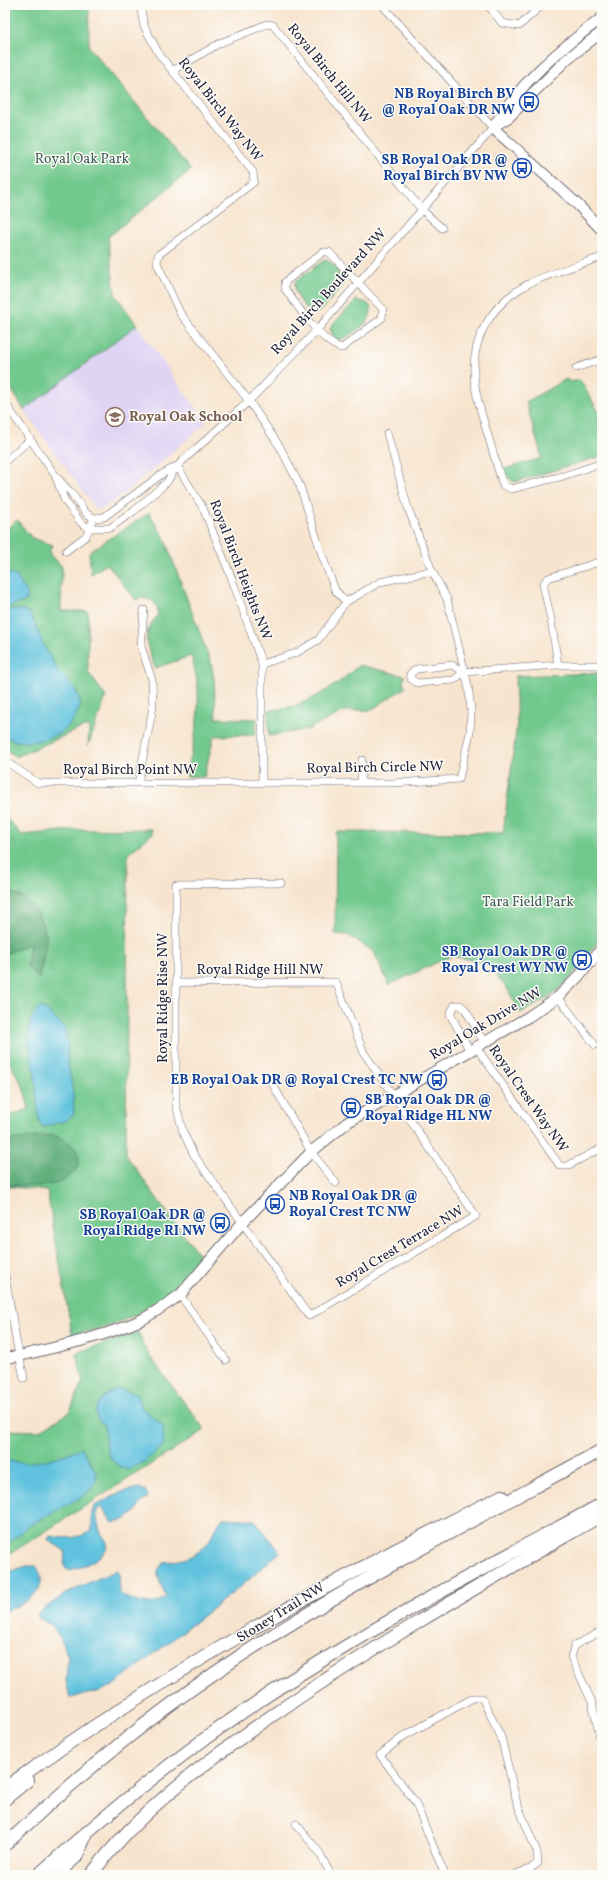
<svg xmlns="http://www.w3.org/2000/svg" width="607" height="1880" font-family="Vollkorn,serif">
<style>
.built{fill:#e0d4f4}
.green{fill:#72c98e;stroke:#4a7664}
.forest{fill:#5dad79;stroke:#40685a}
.water{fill:#60c2de;stroke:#41728c}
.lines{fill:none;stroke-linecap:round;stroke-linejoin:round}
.street-casing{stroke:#6d666e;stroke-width:8}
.secondary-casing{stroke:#6d666e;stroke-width:12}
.highway-casing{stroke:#6d666e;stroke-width:14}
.street{stroke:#fff;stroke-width:7}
.secondary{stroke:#fff;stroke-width:10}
.highway{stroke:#fff;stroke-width:12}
.labels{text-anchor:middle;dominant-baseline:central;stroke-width:3;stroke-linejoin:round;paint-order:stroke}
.street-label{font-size:14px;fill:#22223b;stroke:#fdfcf7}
.transit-label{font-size:14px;font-weight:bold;fill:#164399;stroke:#fdfcf7;text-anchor:end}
.park-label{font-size:14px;fill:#3e5c58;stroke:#fdfcf7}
.education-label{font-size:14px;font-weight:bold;fill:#785e54;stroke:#fdfcf7;text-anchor:start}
</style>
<rect width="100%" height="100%" fill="#fdfcf7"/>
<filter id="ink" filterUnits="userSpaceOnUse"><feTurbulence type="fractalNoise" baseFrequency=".025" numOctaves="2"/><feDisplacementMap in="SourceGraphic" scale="8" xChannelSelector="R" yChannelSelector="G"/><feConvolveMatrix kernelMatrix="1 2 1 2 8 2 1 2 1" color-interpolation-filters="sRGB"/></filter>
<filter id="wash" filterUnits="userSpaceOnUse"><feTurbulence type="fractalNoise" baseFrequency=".012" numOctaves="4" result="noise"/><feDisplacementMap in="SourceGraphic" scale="16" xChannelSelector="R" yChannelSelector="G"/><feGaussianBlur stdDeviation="0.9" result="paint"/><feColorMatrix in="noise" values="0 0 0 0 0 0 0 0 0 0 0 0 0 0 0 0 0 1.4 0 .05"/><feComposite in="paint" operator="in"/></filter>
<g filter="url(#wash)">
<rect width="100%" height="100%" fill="#f7e4ce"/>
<path class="built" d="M137,325L206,423L125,493L101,509L95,508L24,410Z"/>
<path class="green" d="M5,5H89V47L191,170L108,237L115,294L137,325L24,410L5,379Z
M324,260C336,262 340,275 343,285L321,311L318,312L305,308C300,300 293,293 295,282Z
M356,300L367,303L370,306C375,324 353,332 341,340H335L330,329L331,326Z
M566,379L571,382L580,380L600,414L602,420V456L515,482C508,479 506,476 504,469L542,458L526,402Z
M149,513L164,537L211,663L214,679L216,718L257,719L255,735L214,736L204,777L186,776C196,734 205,700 191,656L155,668C147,645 140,636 158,615L157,607L153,601L142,598L136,600L107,564L91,574L89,552Z
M17,520L32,538L53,545L50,549V555L62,566L61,611H88V672L106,697L88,746L89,727H84L16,757L5,749V530Z
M359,665L405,676L403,682L406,687L371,710L345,711L309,729L269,736L268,710C303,709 334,688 359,665Z
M602,673V934L601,937C585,959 570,983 547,998C539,1003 529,1008 520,1013L507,988L484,962L451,956L389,985L374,952L348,935L335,934L336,832L503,833L517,723L515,676Z
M5,817L22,835L72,830L152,829V834L128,854L126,1155L176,1225L203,1259C164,1300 130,1327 72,1334L47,1191L5,1186V1117L29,1109L23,1086L5,1055Z
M138,1332L150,1357L205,1430L5,1557V1430L39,1431L69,1413L83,1381L76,1353Z"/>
<path class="forest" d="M5,888L23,898L37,912L47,936L39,979L27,967L30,944L5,954Z
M53,1135C59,1137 68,1140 72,1145C88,1162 73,1178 56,1183C40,1188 22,1185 6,1185L5,1143L8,1140Z"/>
<path class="water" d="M8,573L16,576L26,591L27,596L26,601L8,607L7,609L24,610L30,613L44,646L59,672L75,688L81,705C76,715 71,726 61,732C47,741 19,747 5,736V574Z
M38,1008H44L57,1021L64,1026L68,1043L67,1057L73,1093L74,1115L65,1121L43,1127L39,1121C37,1107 37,1092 35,1077C33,1057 20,1025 38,1008Z
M117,1389L137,1394L141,1407L163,1426V1446L144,1462L128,1470C104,1462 107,1447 104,1425C102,1423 99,1421 97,1418C91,1405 107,1393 117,1389Z
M82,1448L96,1472V1481L94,1485L85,1495L30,1525L5,1546V1460C32,1467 56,1458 82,1448Z
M139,1488L146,1491L148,1497L141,1503L135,1512L126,1519L113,1523L101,1506L96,1512C97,1518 98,1525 100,1531C102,1537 109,1540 107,1548C104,1558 77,1570 67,1570L64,1566L65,1551L48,1540L50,1536C65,1539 80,1539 92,1530V1513L94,1506L122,1492Z
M223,1518L255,1520L280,1552L245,1583L113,1686L97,1692L70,1698L66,1681L68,1657L60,1637L51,1625L39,1618L37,1614L68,1592L117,1570L119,1572L120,1594C134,1602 153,1609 166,1597L158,1576V1570L164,1562C187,1560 200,1556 212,1536C216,1530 218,1523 223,1518Z
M27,1566H36C53,1590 24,1604 5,1611V1573Z"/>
</g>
<g filter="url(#ink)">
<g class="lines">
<defs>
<path id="street" d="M140,5L144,26L159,54L253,172L254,182L158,255L157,263L180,313L249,401L280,447L300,486L322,555L335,590L346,602
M488,5L502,23L519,26L542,5
M172,71L220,43L267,24L273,25L421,209L442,228
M323,252H329L383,309L382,318L342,348C322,344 297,305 285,289V282Z
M602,257C579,265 553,272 530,283C488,305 467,344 476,391C478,404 483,417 486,429C492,448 497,467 503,485L511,489L563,476L602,463
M576,368L602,359
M5,403L55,475L72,494L86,513L94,518L104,517L162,474L177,466
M387,433L408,508L432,571
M5,461L30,440
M177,466L203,508L232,579L262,664
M55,475L65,501L81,523L89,528H110L134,511L167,482L177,466L249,401L317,330L493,128L382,5
M66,551L86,536L94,518
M452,665L464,672L454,680L417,683L411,679L410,674L416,669Z
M558,665L551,620L543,584L548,578L602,561
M464,672L558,665H602
M5,761L38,783H393L459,779L470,733L471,710L468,685L447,599L432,571L380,582L346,602L318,640L296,653L262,664V782
M361,782L362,760
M138,783L153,707L152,680L141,646L144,610
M177,983L336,982L364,1053L476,1216L309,1316L194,1155L183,1132L176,1105V884L281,883
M558,997L595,1045
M476,1047L560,1166H567L602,1148
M470,1051L450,1014L455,1005H460L465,1009L484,1042
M273,1085L311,1152L336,1183
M5,1275L17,1345L24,1378
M180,1295L226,1360
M602,1631L575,1645L571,1657L592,1702L602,1747
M296,1824L319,1852L331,1875
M445,1875L415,1802L380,1755L404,1736L473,1698H482L501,1737L517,1803L537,1852L538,1863L530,1869L513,1875"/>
<path id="secondary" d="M496,125L509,117L567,59L602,32
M493,128C519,83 561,48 602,18
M493,128L576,203L602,230
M5,1358L19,1356C61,1346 104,1337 143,1319C156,1312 168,1303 180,1295L243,1222L311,1152L348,1122L528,1017L558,997L581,974L602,948"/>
<path id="highway" d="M5,1788C161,1675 329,1581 502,1496
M5,1799L28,1780
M5,1845C85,1769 172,1698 265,1640C375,1571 489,1512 602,1450
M38,1875C117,1804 201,1737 291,1680C392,1616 497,1561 602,1504
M56,1875L76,1857L86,1835
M91,1875C139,1810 207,1761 273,1715C379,1642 491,1579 602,1515"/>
</defs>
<use href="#street" class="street-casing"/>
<use href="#secondary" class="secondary-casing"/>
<use href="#highway" class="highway-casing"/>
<use href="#street" class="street"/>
<use href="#secondary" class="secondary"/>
<use href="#highway" class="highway"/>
</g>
</g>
<defs>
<symbol id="bus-ring" viewBox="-11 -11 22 22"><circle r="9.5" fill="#fdfcf7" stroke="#1a4fb4" stroke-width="1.5"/><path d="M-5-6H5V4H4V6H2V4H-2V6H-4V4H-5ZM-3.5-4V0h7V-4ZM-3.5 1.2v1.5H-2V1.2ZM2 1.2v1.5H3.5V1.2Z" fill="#1a4fb4"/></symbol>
<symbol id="school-ring" viewBox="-11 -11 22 22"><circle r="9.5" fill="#fdfcf7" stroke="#8d6e63" stroke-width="1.5"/><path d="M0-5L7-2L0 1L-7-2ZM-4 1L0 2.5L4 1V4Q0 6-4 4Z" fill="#8d6e63"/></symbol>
</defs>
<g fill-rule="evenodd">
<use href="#bus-ring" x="518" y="91" width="22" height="22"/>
<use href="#bus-ring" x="511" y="157" width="22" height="22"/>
<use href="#school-ring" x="104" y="406" width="22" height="22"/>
<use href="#bus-ring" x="571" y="949" width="22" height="22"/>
<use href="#bus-ring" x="426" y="1069" width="22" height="22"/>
<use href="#bus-ring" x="340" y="1097" width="22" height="22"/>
<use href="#bus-ring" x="264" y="1193" width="22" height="22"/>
<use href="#bus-ring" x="209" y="1212" width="22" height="22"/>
</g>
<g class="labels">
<g class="street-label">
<text transform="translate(329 74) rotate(51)">Royal Birch Hill NW</text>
<text transform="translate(220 110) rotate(52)">Royal Birch Way NW</text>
<text transform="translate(329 292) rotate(-48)">Royal Birch Boulevard NW</text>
<text transform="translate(240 570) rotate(69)">Royal Birch Heights NW</text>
<text transform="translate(375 768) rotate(-1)">Royal Birch Circle NW</text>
<text x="130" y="770">Royal Birch Point NW</text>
<text x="260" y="970">Royal Ridge Hill NW</text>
<text transform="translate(163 998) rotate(-90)">Royal Ridge Rise NW</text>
<text transform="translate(486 1024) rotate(-31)">Royal Oak Drive NW</text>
<text transform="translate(528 1099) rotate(55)">Royal Crest Way NW</text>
<text transform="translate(400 1247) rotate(-31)">Royal Crest Terrace NW</text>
<text transform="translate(281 1613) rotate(-32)">Stoney Trail NW</text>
</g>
<g class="transit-label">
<text x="515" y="94">NB Royal Birch BV<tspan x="515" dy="16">@ Royal Oak DR NW</tspan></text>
<text x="508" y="160">SB Royal Oak DR @<tspan x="508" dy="16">Royal Birch BV NW</tspan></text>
<text x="568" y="952">SB Royal Oak DR @<tspan x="568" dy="16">Royal Crest WY NW</tspan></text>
<text x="423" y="1080">EB Royal Oak DR @ Royal Crest TC NW</text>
<text x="365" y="1100" text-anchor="start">SB Royal Oak DR @<tspan x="365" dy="16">Royal Ridge HL NW</tspan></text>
<text x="289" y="1196" text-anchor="start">NB Royal Oak DR @<tspan x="289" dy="16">Royal Crest TC NW</tspan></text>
<text x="206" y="1215">SB Royal Oak DR @<tspan x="206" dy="16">Royal Ridge RI NW</tspan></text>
</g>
<g class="park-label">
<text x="82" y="159">Royal Oak Park</text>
<text x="528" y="902">Tara Field Park</text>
</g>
<g class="education-label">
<text x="129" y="417">Royal Oak School</text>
</g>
</g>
<rect width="607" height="1880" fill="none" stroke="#fdfcf7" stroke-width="20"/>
</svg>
